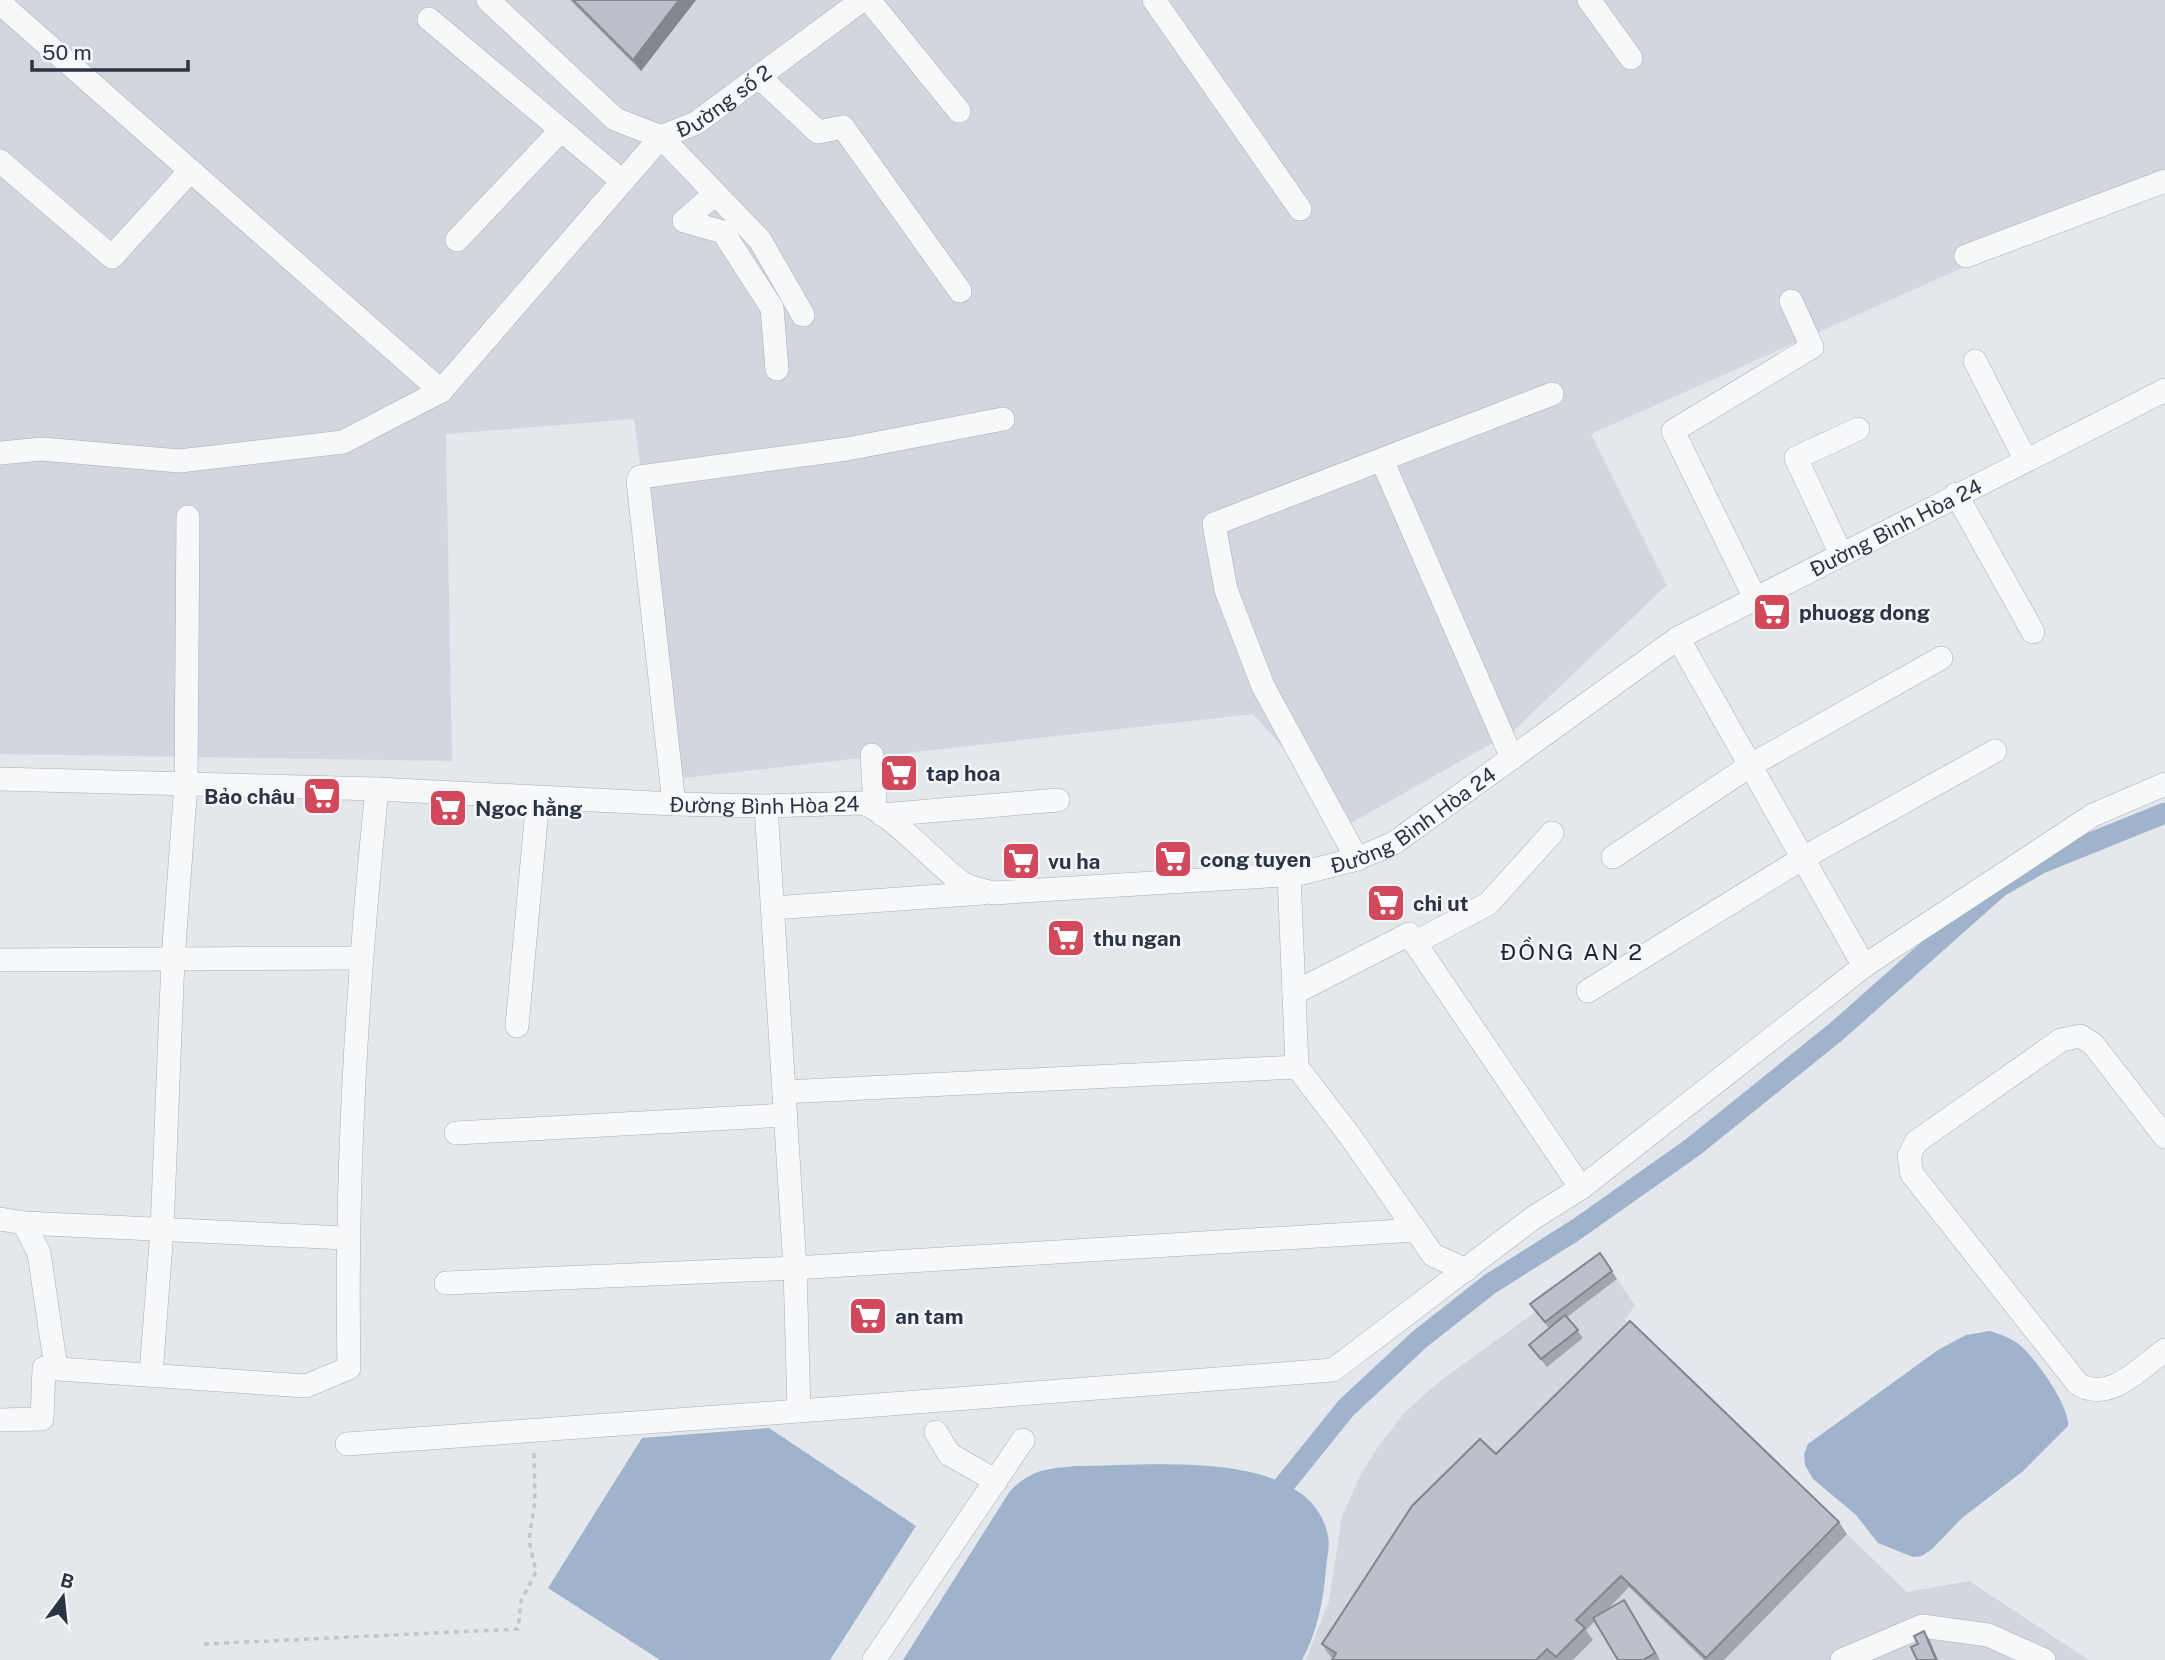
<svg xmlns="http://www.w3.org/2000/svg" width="2165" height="1660" font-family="'Public Sans',sans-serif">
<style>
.built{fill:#d2d6de}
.water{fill:#9fb4cc}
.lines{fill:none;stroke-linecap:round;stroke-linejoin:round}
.canal{stroke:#9fb4cc;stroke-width:21}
.minor-casing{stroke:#a9aeb7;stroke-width:24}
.path{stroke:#c2c5cb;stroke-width:3.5;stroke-dasharray:5 5;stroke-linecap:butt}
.minor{stroke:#f7f8fa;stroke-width:23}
.wall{fill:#a1a5ae}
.shaded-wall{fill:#83868d}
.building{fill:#bbc0ca;stroke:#83868d;stroke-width:2}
.labels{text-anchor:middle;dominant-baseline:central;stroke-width:5;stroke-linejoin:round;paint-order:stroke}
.street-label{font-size:21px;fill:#2b3445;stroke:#f4f6f9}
.poi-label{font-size:21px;font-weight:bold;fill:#2b3445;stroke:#f4f6f9;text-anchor:start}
.neighbourhood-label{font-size:23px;letter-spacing:2px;fill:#1d2536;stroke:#f4f6f9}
</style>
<rect width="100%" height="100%" fill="#e4e7ec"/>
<path class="built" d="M0,0H2165V169L2114,200L1591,434L1667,585L1512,732L1351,823L1253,714L683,778L634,419L446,434L452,761L0,754Z
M1605,1261L1635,1305L1625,1320L1907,1592L1969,1581L2089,1660H1306L1329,1601L1342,1516L1361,1474L1378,1447L1405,1412L1439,1382Z"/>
<path class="water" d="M1990,1331C2000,1334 2011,1338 2020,1345C2036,1359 2070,1406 2068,1426L2022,1472L1962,1518L1932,1549L1922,1556L1913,1557L1878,1543L1856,1515L1813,1479L1805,1465L1804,1454L1808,1444L1938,1350L1966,1335Z
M769,1428L916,1526L830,1660H660L548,1588L642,1438Z
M1076,1466C1143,1467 1311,1445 1328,1536C1330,1546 1327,1558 1326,1568C1324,1598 1317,1633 1302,1660H903L1010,1491C1033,1469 1045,1469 1076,1466Z"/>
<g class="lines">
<path class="canal" d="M1284,1485L1346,1408L1420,1339L1490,1284L1577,1229L1693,1147L1837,1031L1999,887L2041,863L2165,813"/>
<defs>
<g id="minor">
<path id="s1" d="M488,0L615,119L661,137L696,123L862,0"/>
<path d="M869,0L959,111"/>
<path d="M1154,0L1300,209"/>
<path d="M1589,0L1631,58"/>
<path d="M0,3L441,391L661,137L760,240L803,315"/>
<path d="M429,19L622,181"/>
<path d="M759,77L818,132L843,127L960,291"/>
<path d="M0,161L112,257L190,171"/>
<path d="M715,194L684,221L723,232L772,308L777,369"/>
<path d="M457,240L561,130"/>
<path d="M1966,256L2165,181"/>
<path d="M1975,361L2025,459"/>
<path d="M0,453L42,449L179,461L343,442L441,391"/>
<path d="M1382,460L1512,758"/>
<path d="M1956,494L2033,632"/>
<path d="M1841,554L1796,458L1858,429"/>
<path d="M1755,598L1673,431L1812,347L1791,301"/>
<path d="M1678,638L1864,966"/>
<path d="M872,755L875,806"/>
<path id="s2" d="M0,779L377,789L674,804L766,806L861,803C886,808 936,864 961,882C970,888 983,890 993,893L1298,874L1357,859L1394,843L1678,638L2165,390"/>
<path d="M674,804L638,481L640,477L847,449L1003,419"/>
<path d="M766,806L795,1268L799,1411L1333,1370L1533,1218L1581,1188L1864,966L2093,815L2165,784"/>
<path d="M882,815L1058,800"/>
<path d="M1613,857L1751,765L1941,658"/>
<path d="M1357,859L1263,686L1226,590L1214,524L1552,394"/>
<path d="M773,908L983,893"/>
<path d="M1414,943L1488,904L1552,833"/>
<path d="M0,960L360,958"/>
<path d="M1588,991L1803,858L1995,751"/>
<path d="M1294,993L1409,934L1581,1188"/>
<path d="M517,1026L538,798"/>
<path d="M1297,1067L1350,1136L1433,1255L1466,1270"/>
<path d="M784,1092L1297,1067L1289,875"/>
<path d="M456,1133L786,1115"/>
<path d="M2165,1137L2093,1044L2080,1036L2061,1040L1916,1142L1909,1156L1912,1174L2078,1384C2110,1403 2140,1368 2165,1350"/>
<path d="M0,1219L24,1223L346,1238"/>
<path d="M24,1223L39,1253L56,1368"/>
<path d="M446,1283L795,1268L1416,1230"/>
<path d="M151,1374L162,1230L173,959L186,784L188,517"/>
<path d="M0,1420L42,1419L44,1368L306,1386L349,1368C345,1174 357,982 377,789"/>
<path d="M936,1432L949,1454L996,1481"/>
<path d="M347,1444L799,1411"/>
<path d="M874,1660L1023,1440"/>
<path d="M1842,1660L1922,1626L1988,1635L2044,1660"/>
</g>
</defs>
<use href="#minor" class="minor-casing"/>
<path class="path" d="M204,1644L518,1629L521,1601L536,1572L529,1540L535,1501L534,1452"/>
<use href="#minor" class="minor"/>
</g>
<path class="wall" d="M570,0H696L641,71Z
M1600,1253L1617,1279L1567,1317L1583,1338L1547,1367L1529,1345L1549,1328L1530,1304Z
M1496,1454L1839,1522L1847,1534L1724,1660H1704L1629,1587L1606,1611L1632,1612L1660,1660H1618L1595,1621L1586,1630L1593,1640L1573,1660H1332L1333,1658L1330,1656L1322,1644Z"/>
<path class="shaded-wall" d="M679,0H696L641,71L633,60Z
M1624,1600L1632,1612L1660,1660L1655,1653Z
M1924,1631L1929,1639L1938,1660H1936Z"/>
<path class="building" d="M573,0H679L633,60Z
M1600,1253L1612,1271L1545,1322L1530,1304Z
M1565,1315L1578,1330L1541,1359L1529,1345Z
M1630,1321L1839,1522L1706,1658L1621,1576L1576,1620L1585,1628L1556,1657L1547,1649L1536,1660H1332L1336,1653L1322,1644L1412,1506L1480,1439L1496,1454Z
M1624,1600L1655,1653L1643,1660H1618L1593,1618Z
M1924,1631L1936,1660H1917L1911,1647L1918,1644L1914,1636Z"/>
<defs>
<symbol id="supermarket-square" viewBox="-11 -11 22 22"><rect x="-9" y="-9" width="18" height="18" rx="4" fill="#d1495b" stroke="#f4f6f9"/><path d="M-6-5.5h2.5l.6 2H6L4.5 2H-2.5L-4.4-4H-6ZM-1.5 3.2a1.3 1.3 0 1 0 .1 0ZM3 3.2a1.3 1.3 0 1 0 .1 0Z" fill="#fff"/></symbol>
</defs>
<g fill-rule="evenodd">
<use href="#supermarket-square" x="1750" y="590" width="44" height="44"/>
<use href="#supermarket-square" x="877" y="751" width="44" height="44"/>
<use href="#supermarket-square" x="300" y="774" width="44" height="44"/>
<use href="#supermarket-square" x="426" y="786" width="44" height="44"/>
<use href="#supermarket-square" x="1151" y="837" width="44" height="44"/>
<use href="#supermarket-square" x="999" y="839" width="44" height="44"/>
<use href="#supermarket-square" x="1364" y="881" width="44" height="44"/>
<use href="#supermarket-square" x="1044" y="916" width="44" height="44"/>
<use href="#supermarket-square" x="846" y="1294" width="44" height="44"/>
</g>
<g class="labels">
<g class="street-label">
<text stroke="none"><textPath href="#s1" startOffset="296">Đường số 2</textPath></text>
<text stroke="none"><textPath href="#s2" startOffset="2025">Đường Bình Hòa 24</textPath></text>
<text stroke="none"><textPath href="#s2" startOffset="765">Đường Bình Hòa 24</textPath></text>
<text stroke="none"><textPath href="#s2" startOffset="1458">Đường Bình Hòa 24</textPath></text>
</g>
<g class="poi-label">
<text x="1799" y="612">phuogg dong</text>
<text x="926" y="773">tap hoa</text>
<text x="295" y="796" text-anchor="end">Bảo châu</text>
<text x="475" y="808">Ngoc hằng</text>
<text x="1200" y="859">cong tuyen</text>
<text x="1048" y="861">vu ha</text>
<text x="1413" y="903">chi ut</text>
<text x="1093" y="938">thu ngan</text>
<text x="895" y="1316">an tam</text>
</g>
<g class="neighbourhood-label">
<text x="1572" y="951">ĐỒNG AN 2</text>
</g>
</g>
<g transform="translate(63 1597) rotate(15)" stroke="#f4f6f9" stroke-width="5" paint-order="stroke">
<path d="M0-5L12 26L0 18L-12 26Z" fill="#2b3445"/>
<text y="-10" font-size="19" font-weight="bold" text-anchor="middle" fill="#2b3445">B</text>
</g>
<path d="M32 60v10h156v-10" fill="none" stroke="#2b3445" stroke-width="3.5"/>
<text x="42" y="60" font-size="21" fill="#2b3445" stroke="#f4f6f9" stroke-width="5" paint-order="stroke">50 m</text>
</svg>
